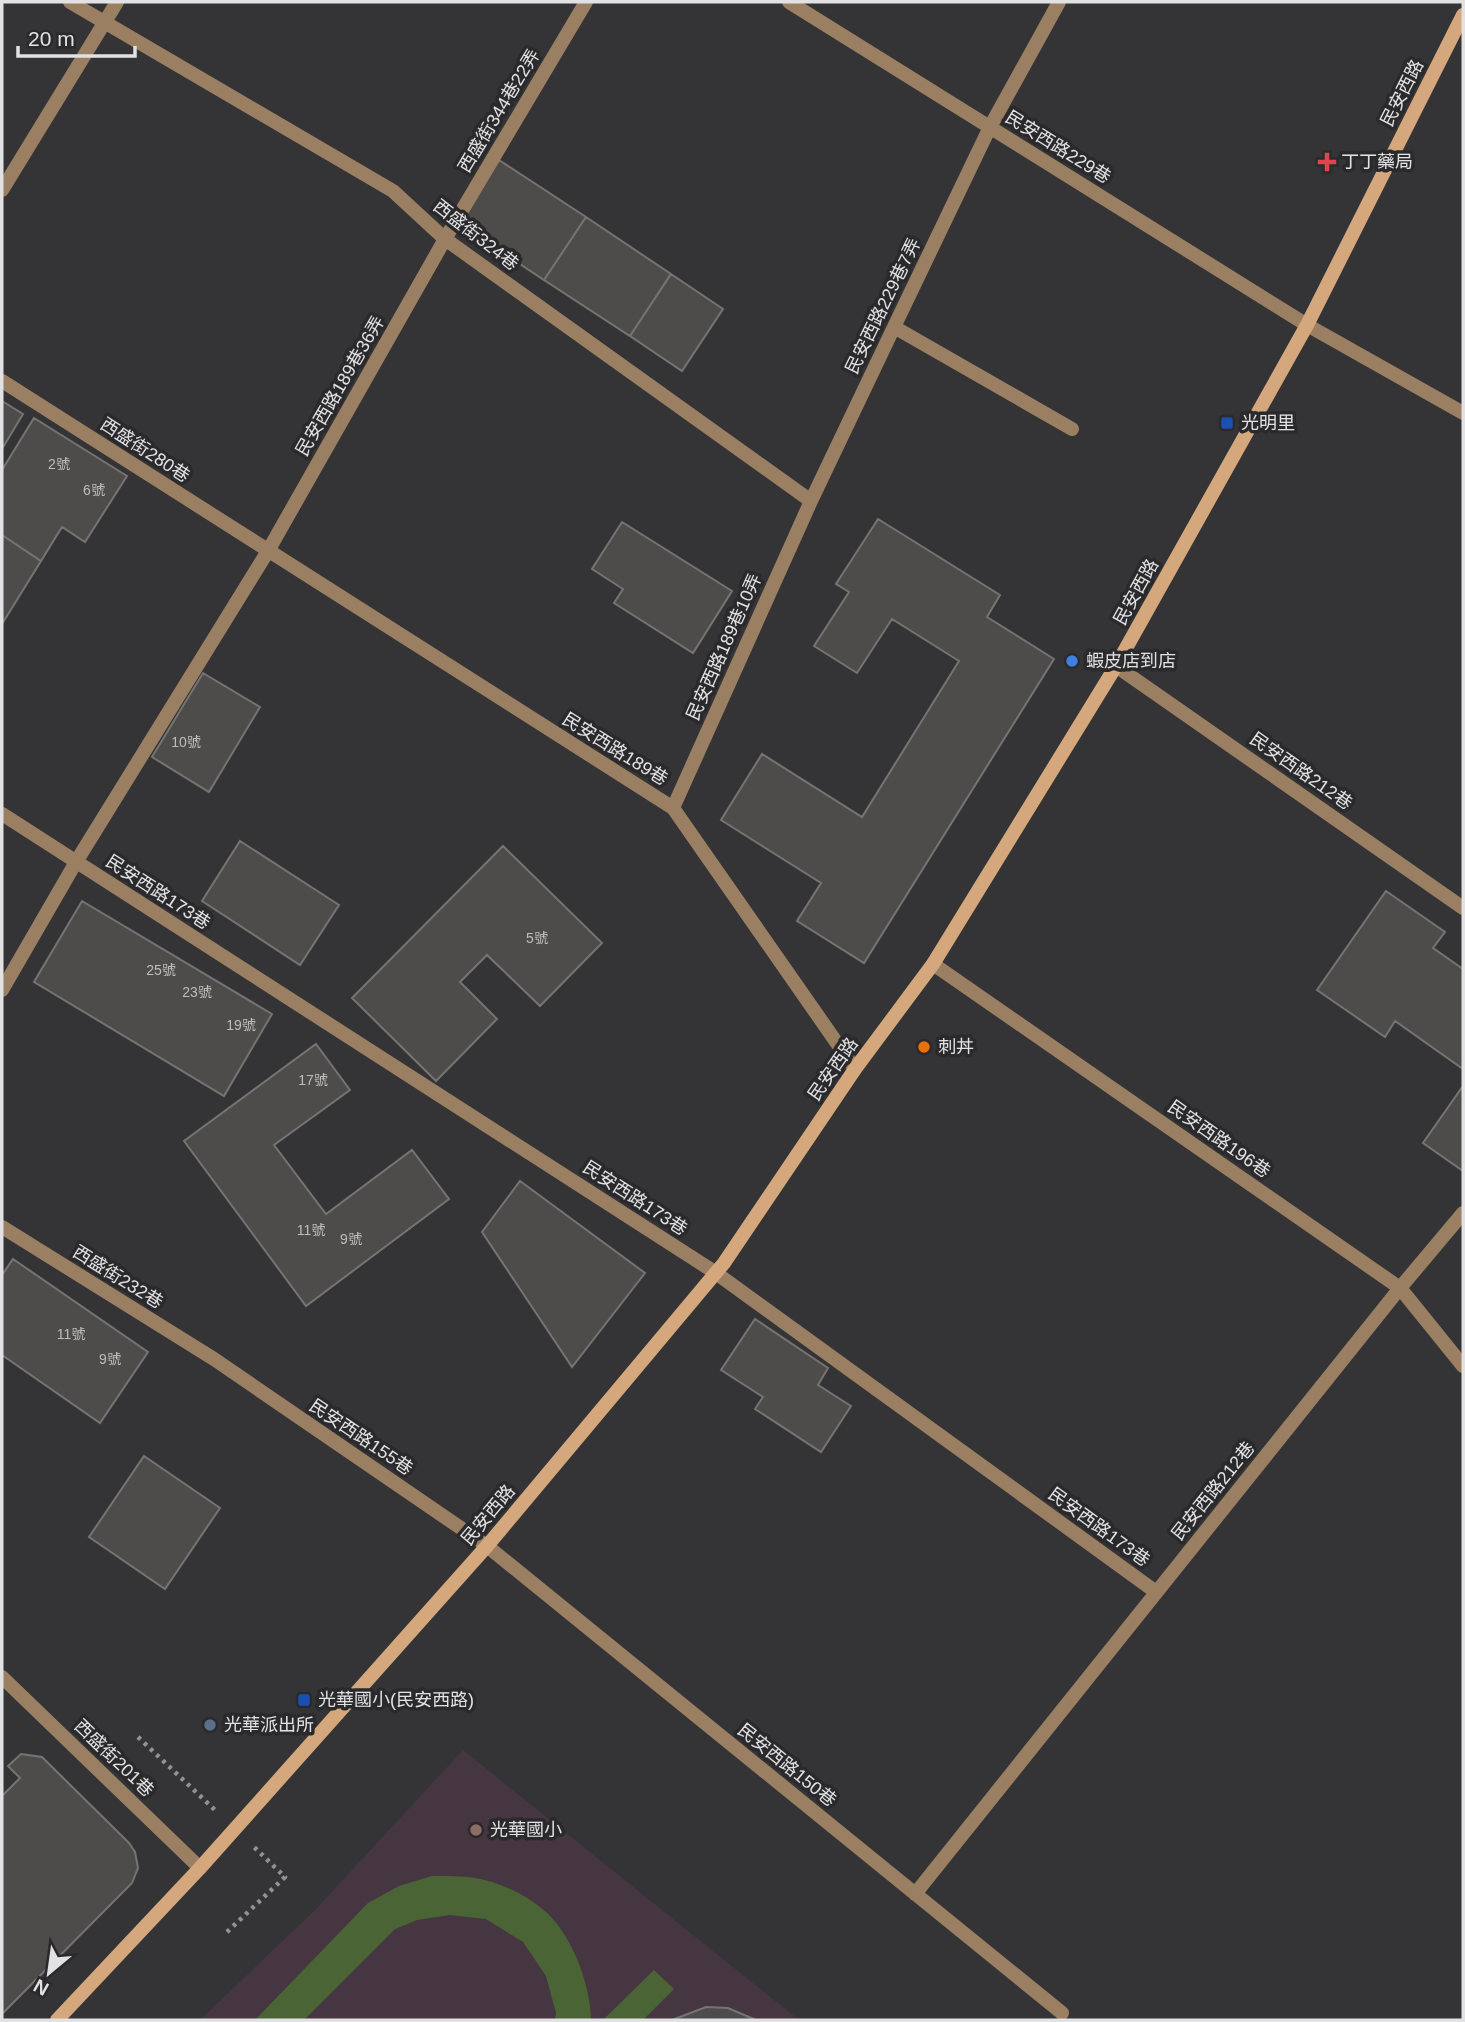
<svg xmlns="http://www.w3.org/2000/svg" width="1465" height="2022" font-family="Arial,'Noto Sans TC',sans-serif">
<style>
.education{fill:#463641}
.green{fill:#4b6436}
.building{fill:#4e4c4a;stroke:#767472;stroke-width:2}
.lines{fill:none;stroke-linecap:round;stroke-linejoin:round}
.path{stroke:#929294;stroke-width:4.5;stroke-dasharray:3.5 5;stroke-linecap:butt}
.lane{stroke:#9a7f63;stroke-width:14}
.street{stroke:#9a7f63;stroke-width:14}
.secondary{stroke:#d4a87c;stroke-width:14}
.health-dot{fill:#e0444e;stroke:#2a2a2c;stroke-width:2.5}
.transit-dot{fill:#1a4fb4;stroke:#2a2a2c;stroke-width:2.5}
.shop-dot{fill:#3f7fe0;stroke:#2a2a2c;stroke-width:2.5}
.food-dot{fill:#e8710a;stroke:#2a2a2c;stroke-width:2.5}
.service-dot{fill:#5c6f8a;stroke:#2a2a2c;stroke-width:2.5}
.education-dot{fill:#8d6e63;stroke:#2a2a2c;stroke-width:2.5}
.labels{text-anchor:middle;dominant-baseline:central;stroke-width:7;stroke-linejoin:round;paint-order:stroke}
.number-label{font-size:14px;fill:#bdbcbe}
.street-label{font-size:18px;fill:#e2e2e4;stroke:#2a2a2c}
.poi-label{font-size:18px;fill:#e2e2e4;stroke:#2a2a2c;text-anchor:start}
</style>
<rect width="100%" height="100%" fill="#343436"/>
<path class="education" d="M463,1750L799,2020H200L315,1910Z"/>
<path class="green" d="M432,1876C446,1876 462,1876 475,1878C501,1882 533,1898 551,1917C574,1941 591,1988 591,2020H555L556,2013L546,1976L523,1942L486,1919L450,1915L417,1920L395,1929L304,2020H255L368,1903L399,1886Z
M654,1970L674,1989L643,2020H603Z"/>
<path class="building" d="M499,160L586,217L544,280L458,223Z
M586,217L671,274L630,336L544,280Z
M671,274L723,309L682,371L630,336Z
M2,401L23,414L2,449Z
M34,418L127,476L85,542L62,527L41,561L2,535V470Z
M878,519L1000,595L987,617L1054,659L864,963L797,921L821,883L721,820L762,754L862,817L959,661L892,619L857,673L814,646L849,592L836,584Z
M622,522L732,591L693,653L614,603L623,589L592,569Z
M2,535L41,561L2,624Z
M203,673L260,707L209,792L152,757Z
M240,841L339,905L300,965L202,901Z
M503,846L602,943L540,1006L487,955L460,982L497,1019L436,1081L352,998Z
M1386,891L1445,932L1433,948L1463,969V1069L1395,1021L1385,1037L1317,990Z
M82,901L272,1014L224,1096L34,982Z
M316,1044L350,1090L274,1145L326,1214L412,1150L449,1199L306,1306L184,1141Z
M1463,1086V1171L1423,1143Z
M520,1181L645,1273L572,1367L482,1232Z
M13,1259L148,1352L100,1423L2,1355V1275Z
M755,1319L828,1368L818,1385L851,1406L821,1452L755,1409L763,1397L721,1370Z
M144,1456L220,1508L165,1589L89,1537Z
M21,1754L42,1757L129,1843L135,1852L138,1868L132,1883L2,2014V1796L20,1778L8,1766Z
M706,2007L728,2008L756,2020H672Z"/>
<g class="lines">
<path class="path" d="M138,1737L216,1811
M227,1932L285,1877L253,1846"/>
<path class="lane" d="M70,2L393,191L445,239L811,501
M789,2L1307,325L1463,413
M894,327L1072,429
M2,381L673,808L855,1069
M1116,666L1463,908
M673,808L811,501L894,327L990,127L1059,2
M2,814L716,1273L1156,1592
M933,964L1400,1288L1463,1366
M2,990L76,862L268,551L445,239L586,2
M2,1227L214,1359L487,1546L1062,2013
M915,1894L1400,1288L1463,1213"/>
<path class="street" d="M2,190L117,2
M2,1677L200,1868"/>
<path class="secondary" d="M57,2020L200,1868L487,1546L724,1263L855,1069L933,964L1116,666L1307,325L1463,15"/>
</g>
<path class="health-dot" d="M1323.5 151.5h7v7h7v7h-7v7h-7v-7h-7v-7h7z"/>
<g class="transit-dot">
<rect x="1220" y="416" width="14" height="14" rx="3.5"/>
<rect x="297" y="1693" width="14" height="14" rx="3.5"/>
</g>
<circle class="shop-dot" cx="1072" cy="661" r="7"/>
<circle class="food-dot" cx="924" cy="1047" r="7"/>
<circle class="service-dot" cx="210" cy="1725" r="7"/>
<circle class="education-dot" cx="476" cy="1830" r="7"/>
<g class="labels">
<g class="number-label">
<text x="59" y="464">2號</text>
<text x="94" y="490">6號</text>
<text x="186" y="742">10號</text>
<text x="537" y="938">5號</text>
<text x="161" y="970">25號</text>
<text x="197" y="992">23號</text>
<text x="241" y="1025">19號</text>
<text x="313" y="1080">17號</text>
<text x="311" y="1230">11號</text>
<text x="351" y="1239">9號</text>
<text x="71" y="1334">11號</text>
<text x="110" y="1359">9號</text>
</g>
<g class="street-label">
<text transform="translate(1402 93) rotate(-63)">民安西路</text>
<text transform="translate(499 111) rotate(-59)">西盛街344巷22弄</text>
<text transform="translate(1058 147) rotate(32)">民安西路229巷</text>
<text transform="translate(476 235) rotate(38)">西盛街324巷</text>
<text transform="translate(883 306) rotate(-64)">民安西路229巷7弄</text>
<text transform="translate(340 386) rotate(-60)">民安西路189巷36弄</text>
<text transform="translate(145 450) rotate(33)">西盛街280巷</text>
<text transform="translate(1136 592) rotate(-61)">民安西路</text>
<text transform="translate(724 647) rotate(-66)">民安西路189巷10弄</text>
<text transform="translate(615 749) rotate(32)">民安西路189巷</text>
<text transform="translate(1301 771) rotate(35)">民安西路212巷</text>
<text transform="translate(158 892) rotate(33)">民安西路173巷</text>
<text transform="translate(833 1069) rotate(-55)">民安西路</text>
<text transform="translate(1219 1139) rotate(35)">民安西路196巷</text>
<text transform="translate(635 1198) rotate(33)">民安西路173巷</text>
<text transform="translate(118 1277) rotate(32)">西盛街232巷</text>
<text transform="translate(361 1437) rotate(34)">民安西路155巷</text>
<text transform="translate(1213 1491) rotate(-51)">民安西路212巷</text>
<text transform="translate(488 1515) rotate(-50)">民安西路</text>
<text transform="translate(1099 1527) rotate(36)">民安西路173巷</text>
<text transform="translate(114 1758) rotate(44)">西盛街201巷</text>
<text transform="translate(787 1765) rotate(39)">民安西路150巷</text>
</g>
<g class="poi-label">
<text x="1341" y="162">丁丁藥局</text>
<text x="1241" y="423">光明里</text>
<text x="1086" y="661">蝦皮店到店</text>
<text x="938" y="1047">刺丼</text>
<text x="318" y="1700">光華國小(民安西路)</text>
<text x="224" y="1725">光華派出所</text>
<text x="490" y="1830">光華國小</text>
</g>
</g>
<rect width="1465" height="2022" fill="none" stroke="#e2e2e4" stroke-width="7"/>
<g transform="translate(49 1973) rotate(209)" stroke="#2a2a2c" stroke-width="5" paint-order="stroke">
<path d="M0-5L12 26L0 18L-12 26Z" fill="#e2e2e4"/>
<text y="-10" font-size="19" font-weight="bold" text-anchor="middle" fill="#e2e2e4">N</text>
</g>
<path d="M18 46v10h117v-10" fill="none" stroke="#e2e2e4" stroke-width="3.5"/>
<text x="28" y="46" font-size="21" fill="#e2e2e4" stroke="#2a2a2c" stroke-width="5" paint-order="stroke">20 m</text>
</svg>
